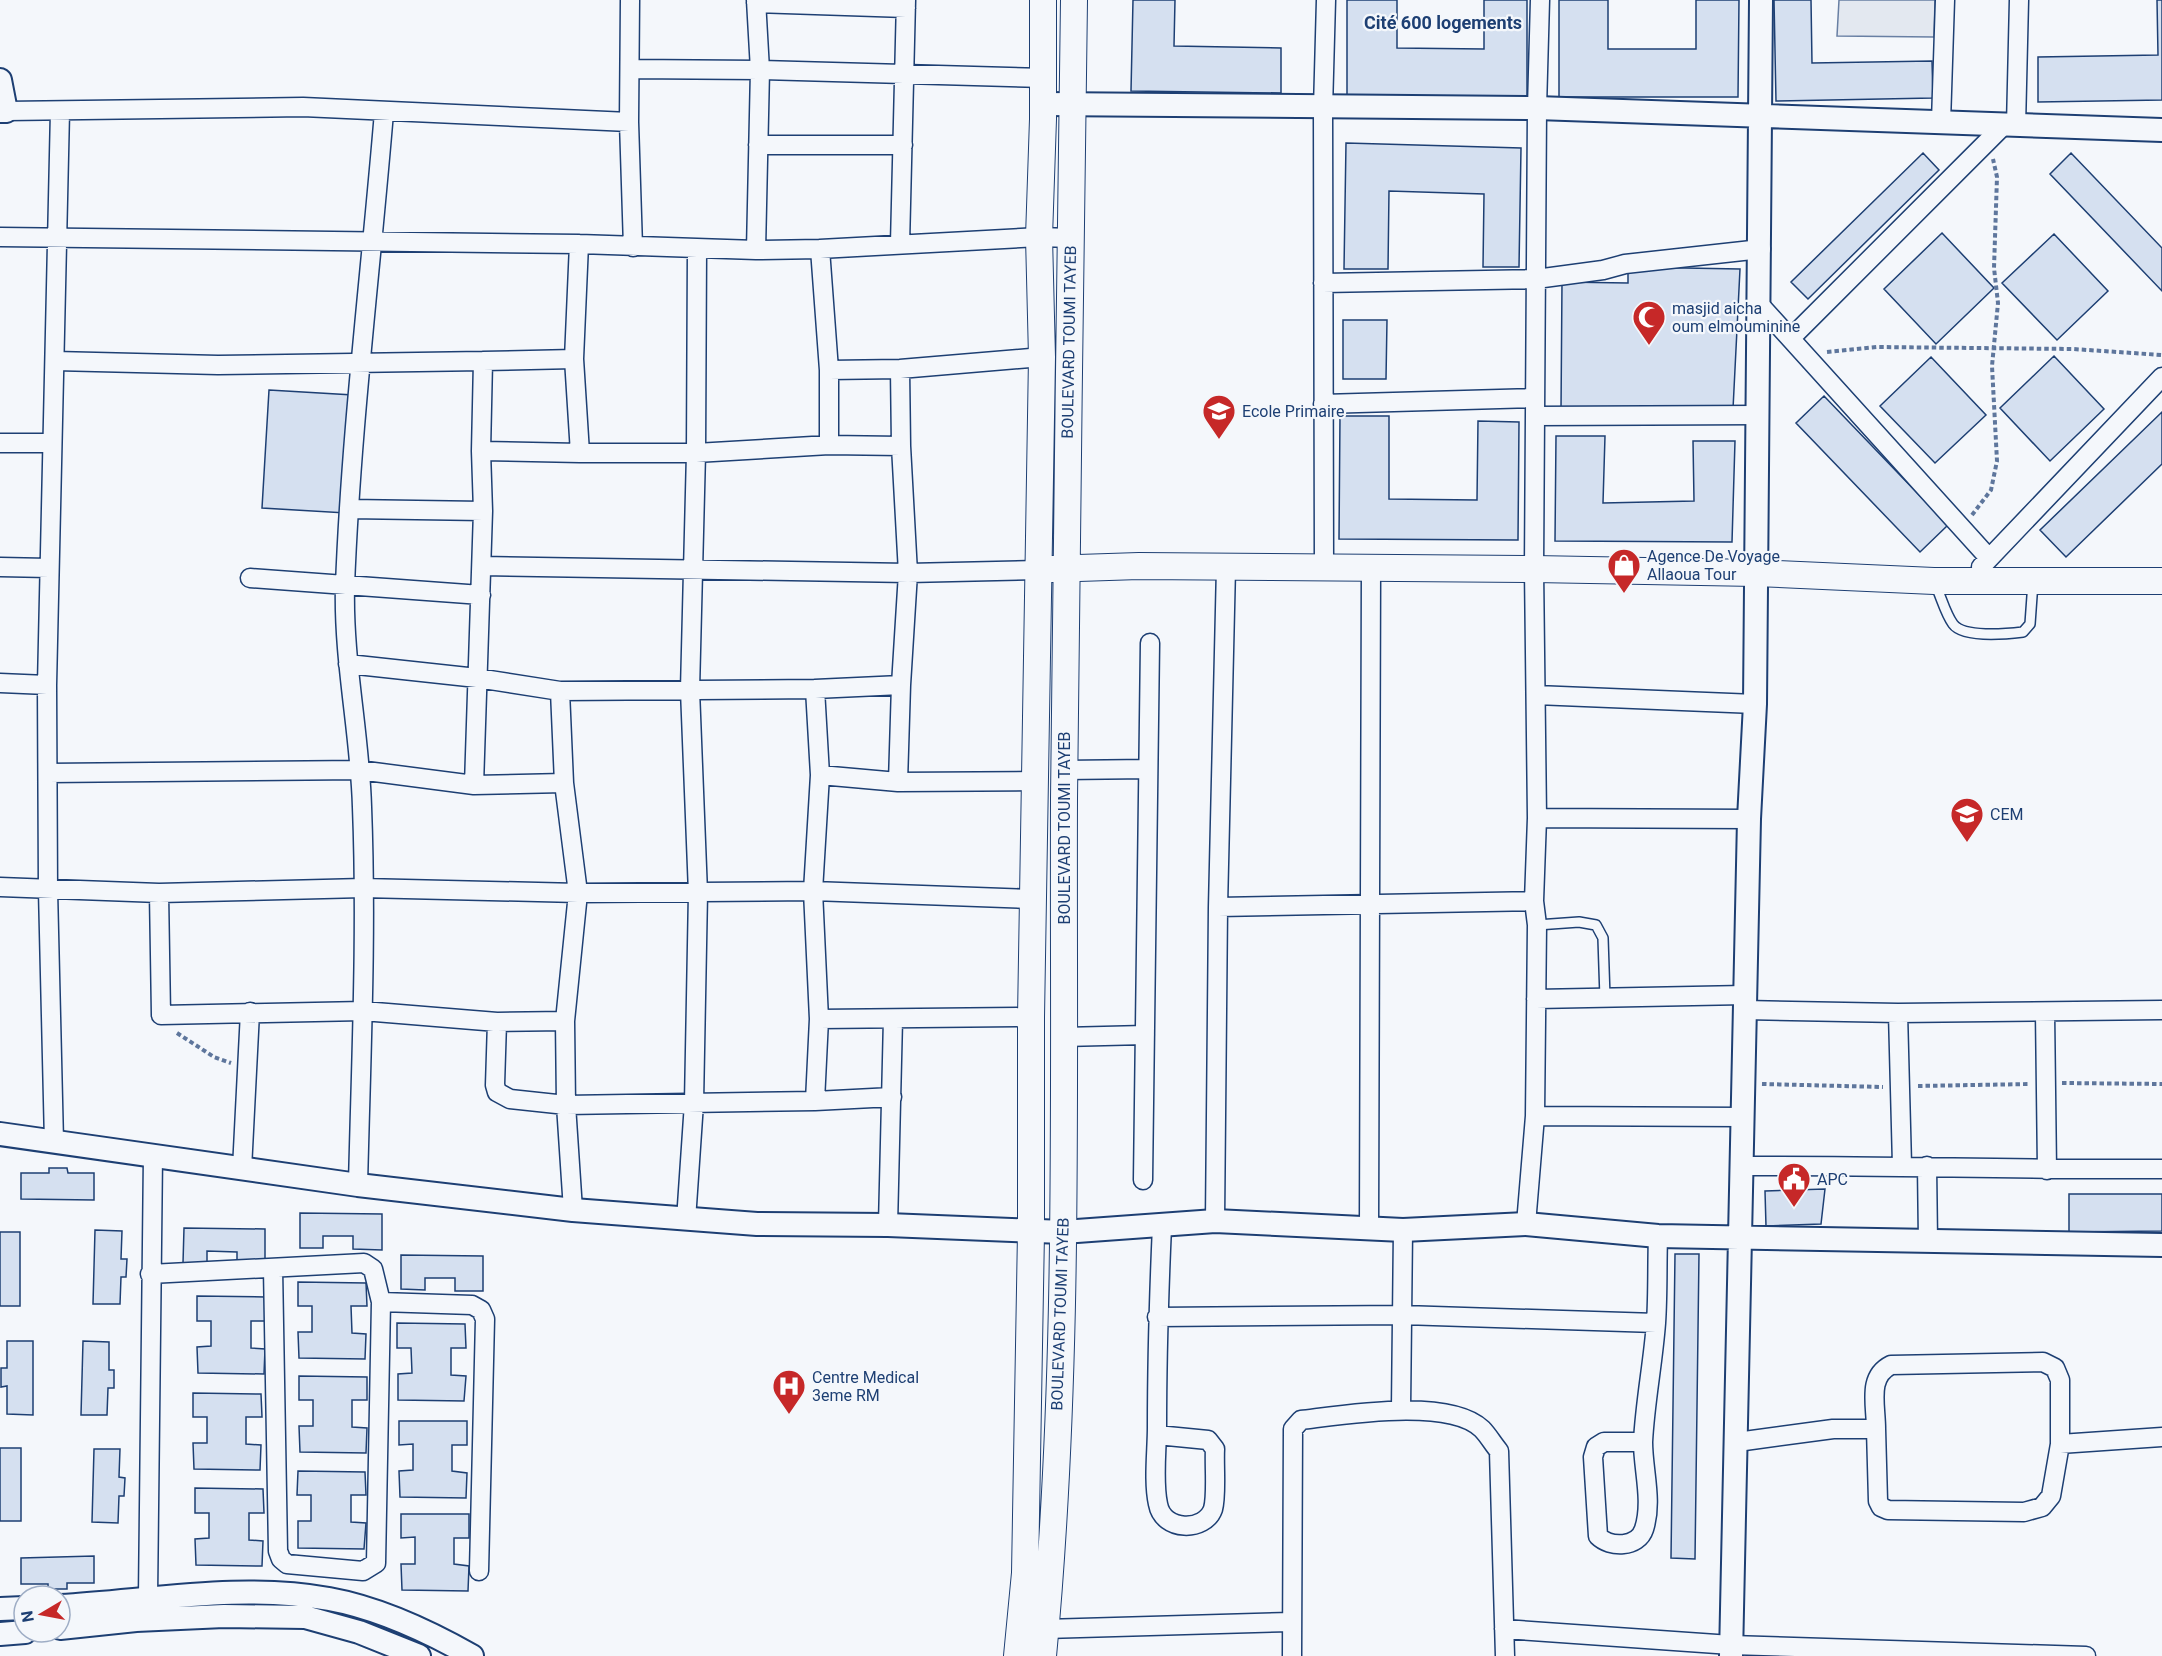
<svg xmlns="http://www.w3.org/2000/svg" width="2162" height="1656" font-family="Roboto,sans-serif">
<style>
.parking{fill:#e3e8f0;stroke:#687fa3;stroke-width:1.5}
.building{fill:#d5e0f0;stroke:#1d3f73;stroke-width:1.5}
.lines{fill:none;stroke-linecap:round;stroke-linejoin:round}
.service-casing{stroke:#1d3f73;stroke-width:12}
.minor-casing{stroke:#1d3f73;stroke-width:21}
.tertiary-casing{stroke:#1d3f73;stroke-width:26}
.secondary-casing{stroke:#1d3f73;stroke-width:28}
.path{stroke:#5e769c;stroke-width:4;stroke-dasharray:4.5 3;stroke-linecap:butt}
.service{stroke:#f4f7fb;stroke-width:9}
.minor{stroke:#f4f7fb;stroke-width:18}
.tertiary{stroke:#f4f7fb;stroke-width:22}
.secondary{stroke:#f4f7fb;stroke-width:26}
.labels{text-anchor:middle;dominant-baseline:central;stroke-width:4.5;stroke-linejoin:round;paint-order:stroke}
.poi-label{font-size:16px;fill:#1d3f73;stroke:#f4f7fb;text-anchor:start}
.street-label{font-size:16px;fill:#1d3f73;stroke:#f4f7fb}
.neighbourhood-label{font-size:18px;font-weight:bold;fill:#1d3f73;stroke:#f4f7fb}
</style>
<rect width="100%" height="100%" fill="#f4f7fb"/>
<path class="parking" d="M1839,0H1935L1934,37L1837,36Z"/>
<path class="building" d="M1133,0H1175L1174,46L1281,48V93L1131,91Z
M1347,0H1397V48L1484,49V0H1527V96H1347Z
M1559,0H1608V49H1696V0H1739L1738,97H1559Z
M1774,0H1811L1812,63L1932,61L1933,98L1776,101Z
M2157,0H2162V100L2038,102V57L2158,55Z
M1346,143L1521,148L1519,267H1483L1484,194L1389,191L1388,269H1344Z
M1923,153L1939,170L1808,299L1791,282Z
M2071,153L2162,248V291L2050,174Z
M1942,233L1994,288L1936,344L1884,289Z
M2054,234L2108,291L2057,340L2002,283Z
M1628,267L1740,269L1733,409L1561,410L1562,282L1628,283Z
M1343,320H1387L1386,379H1343Z
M2054,356L2104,409L2050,461L2000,408Z
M1931,357L1986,415L1935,463L1880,406Z
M269,390L353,395L346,513L262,508Z
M1824,396L1948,525L1920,552L1796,423Z
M2162,412V464L2066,557L2040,530Z
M1340,416H1389V499L1477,500L1478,421L1519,422L1518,540L1339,539Z
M1556,436H1605L1603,503L1694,501L1693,441H1735L1732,542L1555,541Z
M49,1168H67L68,1173H94V1200L21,1199V1173H49Z
M1825,1189L1821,1224L1766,1226L1765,1191Z
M2069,1194H2162V1231L2069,1232Z
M300,1213L382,1214V1250L353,1249V1236H323V1248H300Z
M184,1228L265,1229V1265H237V1252L207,1251V1263H183Z
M95,1230L122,1231L121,1259H127L126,1277H121L120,1304H93Z
M0,1232H20V1306H0Z
M1675,1254H1699L1695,1559L1671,1558Z
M401,1255L483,1256V1291H455V1278H425V1290L401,1289Z
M298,1282L366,1283L367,1306H351L352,1333L366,1334L365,1359L299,1358L298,1332H312V1306H298Z
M197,1296L265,1297L266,1321H251V1348L265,1349L264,1374L198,1373L197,1347L211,1346V1321H197Z
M397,1323L465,1324L466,1348H451V1375L466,1376L464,1401L398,1400V1374L412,1373L411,1348H397Z
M7,1341H33V1415L7,1414V1386L1,1387V1368H7Z
M83,1341L109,1342V1370H114V1388H108L107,1415H81Z
M299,1376L367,1377V1400H352V1427L367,1428L366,1453L300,1452L299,1426H313V1400H299Z
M193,1393L261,1394L262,1417H246V1444L261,1445L260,1470L194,1469L193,1443H207V1417H193Z
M399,1421H467V1445H452V1471L467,1473L466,1498L400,1497L399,1471L413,1470V1444L399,1445Z
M0,1448H21V1521H0Z
M94,1449H120L119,1477L125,1478L124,1496H119L118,1523L92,1522Z
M298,1471L365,1472L366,1495H351V1522L366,1523L364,1549L298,1548V1521H311V1495H297Z
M195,1488L263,1489L264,1513H249V1540L263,1541L262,1566L196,1565L195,1539L209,1538V1513H195Z
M401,1514H469V1538H454V1564L469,1566L468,1591L402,1590L401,1564H415V1537L401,1538Z
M94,1556V1583H67V1589H48V1584H21V1558Z"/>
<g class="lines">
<defs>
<path id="service" d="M1935,584C1941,596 1945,613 1953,624C1963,638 2006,634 2023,632L2030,624L2033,582
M1537,925L1579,922L1596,925L1603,938L1605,998"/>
<path id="minor" d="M630,0L629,122L633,247
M756,3L906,8
M630,69L760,70L1044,78
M6,111L303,107L629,122
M1941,122L1945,0
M2016,126L2019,0
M758,145H903
M0,237L579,244L756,250L820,249L1039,237L1071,238
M579,244L574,359L580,453H696L829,445L901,446L908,573L901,685L815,689L560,691L564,783L578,893L565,1021L566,1105L815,1101L819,1019
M900,244L906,0
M820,249L829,370V445
M756,250L760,70L756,0
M1323,283L1536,279L1603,270L1625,264L1761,249
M1760,305L1988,557
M1791,338L2004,125
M574,359L483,361L481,451L580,453
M55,361L218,365L483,361
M900,369L901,446
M829,370L900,369L1042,357
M1323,404L1535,398
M1535,416L1759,415
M0,443H52
M350,509L483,511
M482,566L908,573L1038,570
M0,567L49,568
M1981,567L2162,377
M1324,568L1323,109L1326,0
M250,578L481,595
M348,664L477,678L560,691
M0,683L47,685
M901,685L898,782L1036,781
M815,689L820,775
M1536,695L1755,704
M1064,770L1148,769
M48,773L359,770L474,785L564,783
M898,782L820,775L813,891L819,1019L1031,1017
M474,785L483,511L481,451
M1537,818L1749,819
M0,887L159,893L363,888L578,893L813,891L1033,899
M159,893L161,1015L363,1011L497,1022L565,1021
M1218,907L1534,901
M1536,999L1745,995
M1745,1010L1898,1013L2162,1010
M2045,1012L2047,1170
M1898,1013L1902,1165
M497,1022L495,1085L497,1092L510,1099L566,1105L573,1210
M1063,1037L1145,1035
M815,1101L892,1097
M1535,1116L1742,1117
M54,1142L48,890L47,685L60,111
M1743,1166C1883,1165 2022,1170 2162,1169
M1927,1166L1928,1241
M242,1169L250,1012
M1143,1180L1150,643
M358,1185C361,1059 367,933 362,807C360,733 343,661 345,586C351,428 371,270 384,112
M686,1220L694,1103L698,893L690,690L696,453L697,249
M1215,1221L1218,907L1226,567
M1526,1224L1535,1116L1537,925L1534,901L1537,818L1534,569L1537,108L1540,0
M888,1225L893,1019
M1369,1228L1371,567
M150,1274L364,1263L373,1269L381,1302L376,1563L363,1571L287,1564L281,1559L278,1551L273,1268
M381,1302L472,1305L481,1310L485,1319L479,1571
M1157,1317L1403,1315L1656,1323
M1401,1409L1403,1230
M1876,1429L1878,1501L1881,1507L1888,1510L2024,1512L2042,1507L2051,1496L2060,1444
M1157,1435L1208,1440L1215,1449C1214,1465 1217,1495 1213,1509C1205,1532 1163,1532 1158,1504C1153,1481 1157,1451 1157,1427C1157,1360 1159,1293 1162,1226
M1643,1442H1604L1596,1447L1593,1457L1598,1536C1610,1548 1638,1548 1644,1529C1653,1501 1643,1470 1643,1442C1645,1402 1653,1363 1656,1323C1658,1294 1657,1265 1658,1236
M1737,1442L1833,1429H1876C1876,1404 1867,1377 1891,1365L2043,1362L2055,1368L2060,1380V1444L2162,1437
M148,1597L153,1155
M1045,1629L1291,1622
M1504,1629L1731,1645L2086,1656
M1292,1656L1293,1429L1301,1420C1343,1415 1449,1397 1482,1429C1488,1435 1493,1444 1499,1451L1505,1656"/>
<path id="tertiary" d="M0,80L6,111H0
M1043,104L1537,108L2162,130
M0,1134L358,1185L573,1210L757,1224L888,1225L1063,1232L1215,1221L1403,1230L1526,1224L1658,1236L2162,1245
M60,1606C149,1601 240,1583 329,1599C379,1608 428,1631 472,1656
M0,1609L24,1608
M60,1628L136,1620L224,1616L305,1617L359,1632L419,1656
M0,1634L25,1632
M1731,1656L1749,819L1755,704L1761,0"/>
<path id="secondary" d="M1048,569L1139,566L1534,569L1756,573L1934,581H2162
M1017,1656L1025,1573L1031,1232V1017L1042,357L1039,237L1043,119V0
M1043,1656C1070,1372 1063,1084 1064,799C1065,533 1072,266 1074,0"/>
</defs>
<use href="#service" class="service-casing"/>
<use href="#minor" class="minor-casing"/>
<use href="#tertiary" class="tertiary-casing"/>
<use href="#secondary" class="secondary-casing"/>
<path class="path" d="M1827,352L1877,347L2073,349L2162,355
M1972,515L1991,490L1997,461L1992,366L1998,303L1994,268L1997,177L1993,159
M177,1033L214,1057L231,1063
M2062,1083L2162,1084
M1762,1084L1883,1087
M1918,1086L2030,1084"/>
<use href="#service" class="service"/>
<use href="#minor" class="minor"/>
<use href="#tertiary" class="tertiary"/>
<use href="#secondary" class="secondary"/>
</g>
<defs>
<symbol id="mosque-pin" viewBox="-11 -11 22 30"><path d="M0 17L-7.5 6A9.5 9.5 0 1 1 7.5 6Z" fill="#c62828" stroke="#f4f7fb"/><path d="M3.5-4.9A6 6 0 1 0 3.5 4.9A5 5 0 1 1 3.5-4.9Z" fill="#fff"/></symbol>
<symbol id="school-pin" viewBox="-11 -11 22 30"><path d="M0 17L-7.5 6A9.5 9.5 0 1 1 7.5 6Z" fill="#c62828" stroke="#f4f7fb"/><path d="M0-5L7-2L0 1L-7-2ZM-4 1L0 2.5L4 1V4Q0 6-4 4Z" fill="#fff"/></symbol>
<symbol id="shop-pin" viewBox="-11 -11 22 30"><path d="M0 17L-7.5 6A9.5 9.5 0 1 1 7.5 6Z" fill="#c62828" stroke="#f4f7fb"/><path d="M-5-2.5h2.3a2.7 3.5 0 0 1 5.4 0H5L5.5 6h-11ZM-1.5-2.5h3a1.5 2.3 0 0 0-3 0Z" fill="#fff"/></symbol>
<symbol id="civic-pin" viewBox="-11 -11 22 30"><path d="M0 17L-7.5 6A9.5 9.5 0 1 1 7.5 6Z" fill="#c62828" stroke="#f4f7fb"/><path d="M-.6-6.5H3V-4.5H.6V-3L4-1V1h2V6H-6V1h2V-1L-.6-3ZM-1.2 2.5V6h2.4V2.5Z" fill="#fff"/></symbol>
<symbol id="hospital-pin" viewBox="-11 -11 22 30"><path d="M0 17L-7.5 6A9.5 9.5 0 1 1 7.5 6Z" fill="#c62828" stroke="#f4f7fb"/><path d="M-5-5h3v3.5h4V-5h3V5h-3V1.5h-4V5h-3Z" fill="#fff"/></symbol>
</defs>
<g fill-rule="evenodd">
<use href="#mosque-pin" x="1630" y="298" width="38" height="52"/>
<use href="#school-pin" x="1200" y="392" width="38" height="52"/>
<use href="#shop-pin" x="1605" y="546" width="38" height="52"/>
<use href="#school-pin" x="1948" y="795" width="38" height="52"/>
<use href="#civic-pin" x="1775" y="1160" width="38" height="52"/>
<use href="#hospital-pin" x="770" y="1367" width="38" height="52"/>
</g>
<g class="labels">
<g class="poi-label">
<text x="1672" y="308">masjid aicha<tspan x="1672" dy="18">oum elmouminine</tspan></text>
<text x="1242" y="411">Ecole Primaire</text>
<text x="1647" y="556">Agence De Voyage<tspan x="1647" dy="18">Allaoua Tour</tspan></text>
<text x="1990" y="814">CEM</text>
<text x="1817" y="1179">APC</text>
<text x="812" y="1377">Centre Medical<tspan x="812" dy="18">3eme RM</tspan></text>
</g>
<g class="street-label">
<text transform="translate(1069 342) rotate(-89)">BOULEVARD TOUMI TAYEB</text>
<text transform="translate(1064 828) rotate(-90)">BOULEVARD TOUMI TAYEB</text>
<text transform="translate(1060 1314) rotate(-88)">BOULEVARD TOUMI TAYEB</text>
</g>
<g class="neighbourhood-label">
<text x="1443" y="22">Cité 600 logements</text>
</g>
</g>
<g transform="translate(42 1614) rotate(260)"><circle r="28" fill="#f4f7fb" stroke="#9eadc5" stroke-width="1.5"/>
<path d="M0-4.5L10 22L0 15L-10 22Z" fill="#c62828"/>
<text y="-9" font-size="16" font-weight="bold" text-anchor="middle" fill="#1d3f73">N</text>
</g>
</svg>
